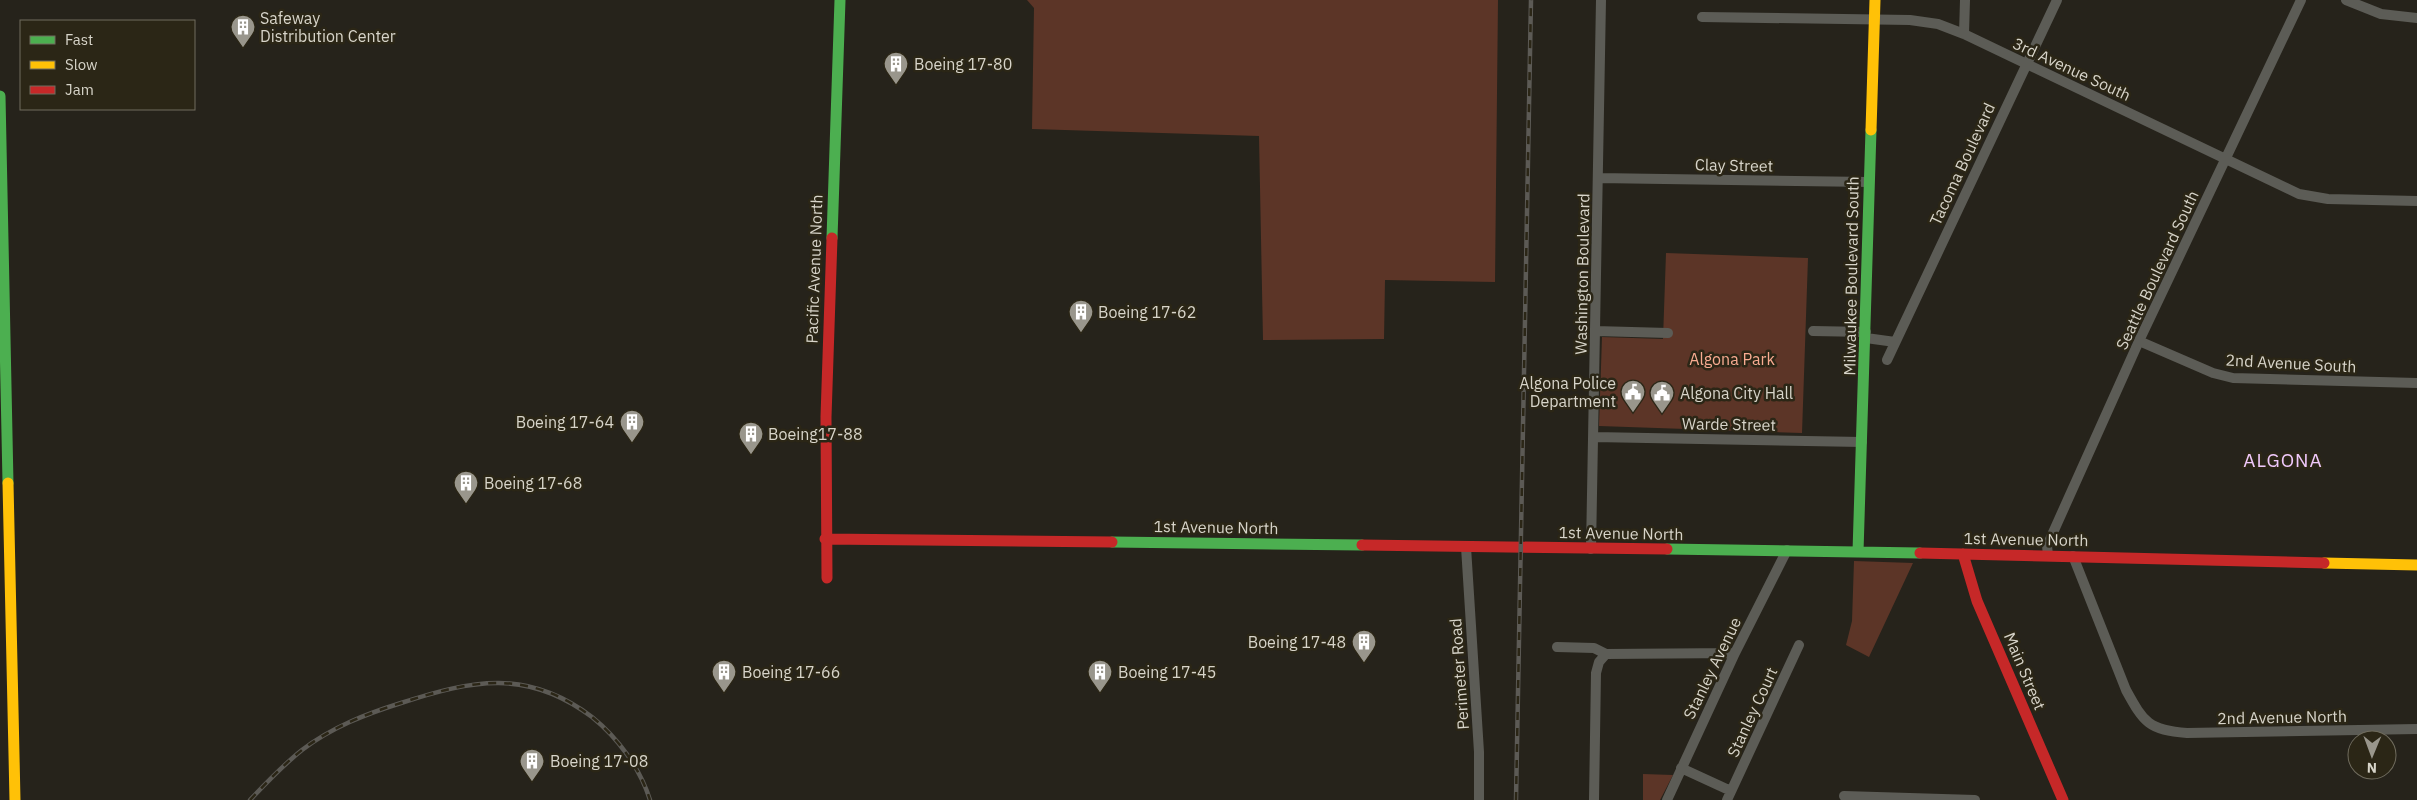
<svg xmlns="http://www.w3.org/2000/svg" width="2417" height="800" font-family="'IBM Plex Sans',sans-serif">
<style>
.green{fill:#5c3527}
.lines{fill:none;stroke-linecap:round;stroke-linejoin:round}
.street{stroke:#5c5c56;stroke-width:10}
.fast{stroke:#4caf50;stroke-width:11}
.slow{stroke:#ffc107;stroke-width:11}
.jam{stroke:#c62828;stroke-width:11}
.rail-casing{stroke:#5c5a55;stroke-width:4.5}
.rail{stroke:#2b2616;stroke-width:2.5;stroke-dasharray:8;stroke-linecap:butt}
.labels{text-anchor:middle;dominant-baseline:central;stroke-width:5;stroke-linejoin:round;paint-order:stroke}
.poi-label{font-size:16px;fill:#d7d4c9;stroke:#2b2616;text-anchor:start}
.street-label{font-size:16px;fill:#d7d4c9;stroke:#2b2616}
.park-label{font-size:16px;fill:#f8ab91;stroke:#2b2616}
.quarter-label{font-size:19px;letter-spacing:1px;fill:#f0c9fb;stroke:#2b2616}
</style>
<rect width="100%" height="100%" fill="#26231b"/>
<path class="green" d="M1027,0H1498L1495,282L1385,280L1384,339L1263,340L1259,136L1032,129L1034,8Z
M1666,253L1808,258L1802,433L1599,426L1602,337L1663,339Z
M1854,561L1913,563L1869,657L1846,645L1852,621Z
M1643,774L1673,775L1660,800H1643Z"/>
<g class="lines">
<path class="street" d="M2346,0L2381,14L2417,18
M1702,17L1910,20L1938,24L1964,34L2299,194L2328,199L2417,201
M1964,34L1965,0
M1598,178L1869,182
M1595,331L1668,333
M1813,331L1866,332
M1866,338L1895,342
M2139,341L2213,373L2233,378L2417,383
M1887,360L2057,0
M1594,437L1862,442
M1466,547L1479,752V800
M1591,549L1601,0
M2048,555L2047,546L2139,341L2301,0
M2073,556L2126,690C2144,723 2149,730 2187,733L2417,729
M1557,647L1594,648L1606,654L1735,653
M1681,768L1731,791
M1844,796L1975,800
M1594,800L1596,673L1599,662L1606,654
M1667,800L1735,653L1787,550
M1727,800L1799,645"/>
<path class="fast" d="M0,96L8,483
M832,238L840,0
M1112,542L1362,545
M1667,549L1920,553
M1858,552L1871,130"/>
<path class="slow" d="M1871,130L1875,0
M8,483L15,800
M2324,563L2417,565"/>
<path class="jam" d="M825,539L1112,542
M1362,545L1667,549
M1920,553L2324,563
M1963,554L1977,601L2063,800
M827,578L826,417L832,238"/>
<defs>
<path id="rail" d="M250,800C267,782 283,765 302,750C332,727 366,714 401,703C472,680 527,668 592,717C618,738 640,768 650,800
M1516,800L1531,0"/>
</defs>
<use href="#rail" class="rail-casing"/>
<use href="#rail" class="rail"/>
</g>
<defs>
<symbol id="building-pin" viewBox="-11 -11 22 30"><path d="M0 17L-7.5 6A9.5 9.5 0 1 1 7.5 6Z" fill="#99968c" stroke="#2b2616"/><path d="M-4-6H4V6H1V3H-1V6H-4ZM-2.5-4.3h1.7v1.8h-1.7ZM.8-4.3h1.7v1.8H.8ZM-2.5-1h1.7V.8h-1.7ZM.8-1h1.7V.8H.8Z" fill="#fff"/></symbol>
<symbol id="civic-pin" viewBox="-11 -11 22 30"><path d="M0 17L-7.5 6A9.5 9.5 0 1 1 7.5 6Z" fill="#99968c" stroke="#2b2616"/><path d="M-.6-6.5H3V-4.5H.6V-3L4-1V1h2V6H-6V1h2V-1L-.6-3ZM-1.2 2.5V6h2.4V2.5Z" fill="#fff"/></symbol>
</defs>
<g fill-rule="evenodd">
<use href="#building-pin" x="229" y="13" width="28" height="38"/>
<use href="#building-pin" x="882" y="50" width="28" height="38"/>
<use href="#building-pin" x="1067" y="298" width="28" height="38"/>
<use href="#civic-pin" x="1619" y="378" width="28" height="38"/>
<use href="#civic-pin" x="1648" y="379" width="28" height="38"/>
<use href="#building-pin" x="618" y="408" width="28" height="38"/>
<use href="#building-pin" x="737" y="420" width="28" height="38"/>
<use href="#building-pin" x="452" y="469" width="28" height="38"/>
<use href="#building-pin" x="1350" y="628" width="28" height="38"/>
<use href="#building-pin" x="710" y="658" width="28" height="38"/>
<use href="#building-pin" x="1086" y="658" width="28" height="38"/>
<use href="#building-pin" x="518" y="747" width="28" height="38"/>
</g>
<g class="labels">
<g class="poi-label">
<text x="260" y="18">Safeway<tspan x="260" dy="18">Distribution Center</tspan></text>
<text x="914" y="64">Boeing 17-80</text>
<text x="1098" y="312">Boeing 17-62</text>
<text x="1616" y="383" text-anchor="end">Algona Police<tspan x="1616" dy="18">Department</tspan></text>
<text x="1680" y="393">Algona City Hall</text>
<text x="614" y="422" text-anchor="end">Boeing 17-64</text>
<text x="768" y="434">Boeing17-88</text>
<text x="484" y="483">Boeing 17-68</text>
<text x="1346" y="642" text-anchor="end">Boeing 17-48</text>
<text x="742" y="672">Boeing 17-66</text>
<text x="1118" y="672">Boeing 17-45</text>
<text x="550" y="761">Boeing 17-08</text>
</g>
<g class="street-label">
<text transform="translate(2072 69) rotate(25)">3rd Avenue South</text>
<text transform="translate(1962 164) rotate(-65)">Tacoma Boulevard</text>
<text transform="translate(1734 165) rotate(1)">Clay Street</text>
<text transform="translate(814 269) rotate(-88)">Pacific Avenue North</text>
<text transform="translate(2157 270) rotate(-65)">Seattle Boulevard South</text>
<text transform="translate(1582 274) rotate(-89)">Washington Boulevard</text>
<text transform="translate(1851 276) rotate(-89)">Milwaukee Boulevard South</text>
<text transform="translate(2291 363) rotate(3)">2nd Avenue South</text>
<text transform="translate(1729 424) rotate(1)">Warde Street</text>
<text transform="translate(1216 527) rotate(1)">1st Avenue North</text>
<text transform="translate(1621 533) rotate(1)">1st Avenue North</text>
<text transform="translate(2026 539) rotate(1)">1st Avenue North</text>
<text transform="translate(1712 668) rotate(-64)">Stanley Avenue</text>
<text transform="translate(2025 671) rotate(67)">Main Street</text>
<text transform="translate(1459 674) rotate(-94)">Perimeter Road</text>
<text transform="translate(1752 712) rotate(-65)">Stanley Court</text>
<text transform="translate(2282 717) rotate(-1)">2nd Avenue North</text>
</g>
<g class="park-label">
<text x="1732" y="359">Algona Park</text>
</g>
<g class="quarter-label">
<text x="2283" y="460">ALGONA</text>
</g>
</g>
<rect x="20" y="20" width="175" height="90" fill="#2b2616" stroke="#706c5e"/>
<rect x="30" y="36" width="25" height="8" fill="#4caf50" stroke="#706c5e"/>
<text x="65" y="45" font-size="15" fill="#d7d4c9">Fast</text>
<rect x="30" y="61" width="25" height="8" fill="#ffc107" stroke="#706c5e"/>
<text x="65" y="70" font-size="15" fill="#d7d4c9">Slow</text>
<rect x="30" y="86" width="25" height="8" fill="#c62828" stroke="#706c5e"/>
<text x="65" y="95" font-size="15" fill="#d7d4c9">Jam</text>
<g transform="translate(2372 755) rotate(181)"><circle r="24" fill="#2b2616" stroke="#706c5e"/>
<path d="M0-4L9 19L0 12L-9 19Z" fill="#99968c"/>
<text y="-8" font-size="14" font-weight="bold" text-anchor="middle" fill="#d7d4c9">N</text>
</g>
</svg>
